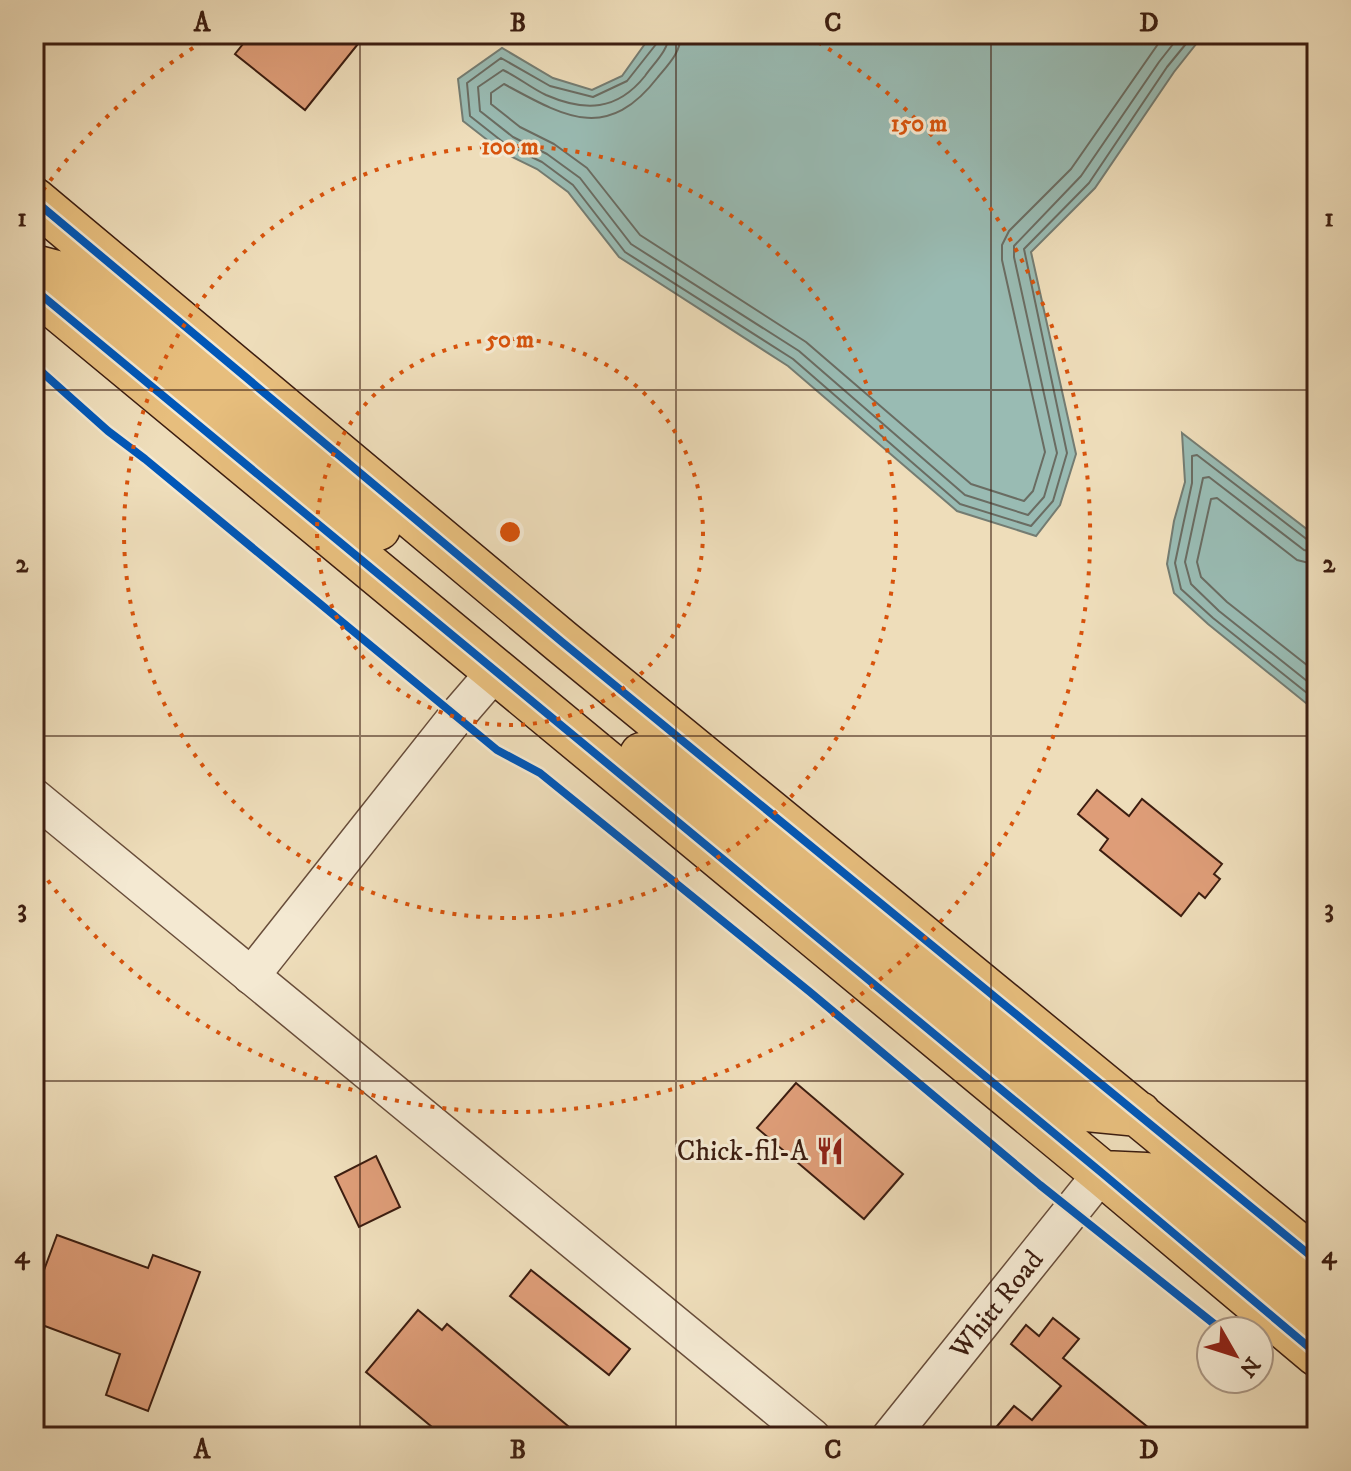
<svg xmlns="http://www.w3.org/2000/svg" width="1351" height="1471" font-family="'IM FELL DW Pica',serif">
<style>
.water{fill:#99bbb3;stroke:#747c72;stroke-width:2}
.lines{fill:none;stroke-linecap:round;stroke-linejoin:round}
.shore{stroke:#6a6c62;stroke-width:2}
.building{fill:#de9d78;stroke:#3c1d10;stroke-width:2}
.minor-casing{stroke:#684d3a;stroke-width:39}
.major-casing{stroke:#3c1d10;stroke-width:47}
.minor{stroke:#f4e9d2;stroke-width:36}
.major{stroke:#e7be7d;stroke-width:44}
.cycleway-casing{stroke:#f4e9d2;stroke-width:13}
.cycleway{stroke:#0057b8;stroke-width:8}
.grid{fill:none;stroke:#3c1d10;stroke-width:2;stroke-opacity:0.55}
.ring{fill:none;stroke:#d7530c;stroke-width:4;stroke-dasharray:4 8}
.labels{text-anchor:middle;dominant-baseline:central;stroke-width:6;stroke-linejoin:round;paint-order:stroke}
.poi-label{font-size:28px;fill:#3c1d10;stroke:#f4e9d2;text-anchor:end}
.street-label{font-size:28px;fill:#3c1d10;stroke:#f4e9d2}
.centre{fill:#d7530c;stroke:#f4e9d2;stroke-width:4}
.ring-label{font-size:24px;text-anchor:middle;font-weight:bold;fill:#d7530c;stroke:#f4e9d2;stroke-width:6;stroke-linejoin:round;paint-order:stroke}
.neatline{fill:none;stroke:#3c1d10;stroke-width:3}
.grid-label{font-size:26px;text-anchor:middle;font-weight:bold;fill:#3c1d10}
</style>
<rect width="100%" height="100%" fill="#eeddba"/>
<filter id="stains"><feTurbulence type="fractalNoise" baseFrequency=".0025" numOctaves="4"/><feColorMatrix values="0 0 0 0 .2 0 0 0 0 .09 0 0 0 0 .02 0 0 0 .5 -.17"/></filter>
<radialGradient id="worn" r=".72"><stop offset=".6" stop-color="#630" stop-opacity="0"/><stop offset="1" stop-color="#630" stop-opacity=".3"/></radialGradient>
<path class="water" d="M652,34H1204L1174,72L1095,188L1031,252L1076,454L1060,505L1036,536L957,511L788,366L619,257L568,192L537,169L504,153L463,121L458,79L502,48L553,78L592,90L622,76Z
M1182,433L1317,537V712L1208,624L1174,593L1167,564L1174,521L1185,482Z"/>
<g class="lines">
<path class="shore" d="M659,34L657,43L627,81L593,97L550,86L501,58L467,83L470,116L508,146L542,162L573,185L625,252L793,359L960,504L1031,526L1053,501L1067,453L1024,249L1089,183L1167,67L1194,34
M669,34C669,50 654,63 645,76C617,111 585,112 546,95C531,88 518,77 503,70L478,87L480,111L513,137L547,154L580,178L631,244L799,351L965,495L1028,515L1044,497L1057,453L1014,257V246L1081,176L1159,62L1181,34
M681,34C681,52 669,64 658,77C607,143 565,117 504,84L491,93V104L520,127L554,144L587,168L640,235L806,342L971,484L1024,501L1033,491L1045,452L1002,260V245L1009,231L1071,169L1165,34
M1317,543L1309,541L1197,455L1192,456V483L1175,563L1181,589L1213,618L1317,701
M1317,553L1304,550L1209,477L1203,478L1185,562L1191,584L1219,611L1317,689
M1317,565L1297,560L1217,498L1211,499L1197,562L1201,577L1227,602L1317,673"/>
</g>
<path class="building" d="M251,34H366L305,110L235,54Z
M1097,790L1129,816L1142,799L1222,864L1214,874L1220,879L1205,898L1199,893L1181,916L1100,850L1108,839L1078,814Z
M796,1083L903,1174L864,1219L757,1128Z
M376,1156L400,1207L359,1227L335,1177Z
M57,1235L148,1268L153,1255L200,1272L148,1411L106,1395L120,1354L34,1322V1297Z
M531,1270L630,1349L609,1375L510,1296Z
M418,1310L442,1330L447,1324L581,1437H444L366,1372Z
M1053,1318L1079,1339L1063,1358L1160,1437H988L1014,1406L1032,1420L1061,1386L1011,1344L1026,1325L1039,1336Z"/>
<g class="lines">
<defs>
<g id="minor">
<path d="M34,797L812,1437"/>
<path d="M251,976L456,717L494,673"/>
<path id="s1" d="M890,1437L1102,1173"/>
</g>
<path id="major" d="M34,200L562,642L1317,1261
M34,267L68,276L378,528
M34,289L1102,1173L1317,1354
M642,755L1041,1082L1087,1109L1139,1114
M1102,1173L1146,1175L1179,1190L1317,1303"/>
</defs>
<use href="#minor" class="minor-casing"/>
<use href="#major" class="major-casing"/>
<use href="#minor" class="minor"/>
<use href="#major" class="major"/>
<defs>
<path id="cycleway" d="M34,200L562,642L1317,1261
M34,289L1102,1173L1317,1354
M34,365L108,431L145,459L497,750L540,773L810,992L1040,1185L1223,1331"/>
</defs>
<use href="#cycleway" class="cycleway-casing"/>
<use href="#cycleway" class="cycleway"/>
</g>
<path class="grid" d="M360,34V1437M676,34V1437M991,34V1437M34,390H1317M34,736H1317M34,1081H1317"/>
<g class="ring">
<circle cx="510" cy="532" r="193"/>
<circle cx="510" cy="532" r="386"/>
<path d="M36 200A579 579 0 0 1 212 36M808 36A579 579 0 1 1 36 864"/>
</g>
<defs>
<symbol id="restaurant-bare" viewBox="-9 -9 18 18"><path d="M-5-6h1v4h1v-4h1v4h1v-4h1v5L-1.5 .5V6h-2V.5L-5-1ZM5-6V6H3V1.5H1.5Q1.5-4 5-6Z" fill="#8f2418" stroke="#f4e9d2" stroke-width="2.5" paint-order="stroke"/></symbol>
</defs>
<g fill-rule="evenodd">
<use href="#restaurant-bare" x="810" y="1131" width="40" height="40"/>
</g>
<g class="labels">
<g class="poi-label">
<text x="808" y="1151">Chick-fil-A</text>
</g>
<g class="street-label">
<text stroke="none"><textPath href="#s1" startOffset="170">Whitt Road</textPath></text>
</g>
</g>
<circle cx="510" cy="532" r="12" class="centre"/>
<g class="ring-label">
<text x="919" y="131">150 m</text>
<text x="510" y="154">100 m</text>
<text x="510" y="347">50 m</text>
</g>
<rect width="1351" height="1471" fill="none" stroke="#eeddba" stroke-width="88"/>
<g transform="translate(1235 1355) rotate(129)"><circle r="38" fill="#f4e9d2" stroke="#aa9784" stroke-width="2"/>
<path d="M0-6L14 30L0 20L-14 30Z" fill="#8f2418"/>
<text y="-12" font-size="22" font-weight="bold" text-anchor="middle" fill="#3c1d10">N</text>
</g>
<rect x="44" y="44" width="1263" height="1383" class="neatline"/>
<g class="grid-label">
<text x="202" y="31">A</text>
<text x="518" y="31">B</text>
<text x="833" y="31">C</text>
<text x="1149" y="31">D</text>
<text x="22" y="226">1</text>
<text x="1329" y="226">1</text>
<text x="22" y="572">2</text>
<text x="1329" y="572">2</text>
<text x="22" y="917">3</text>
<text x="1329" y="917">3</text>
<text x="22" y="1263">4</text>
<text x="1329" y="1263">4</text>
<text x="202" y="1458">A</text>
<text x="518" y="1458">B</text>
<text x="833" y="1458">C</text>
<text x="1149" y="1458">D</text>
</g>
<rect width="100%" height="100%" filter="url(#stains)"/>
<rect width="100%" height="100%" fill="url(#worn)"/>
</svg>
